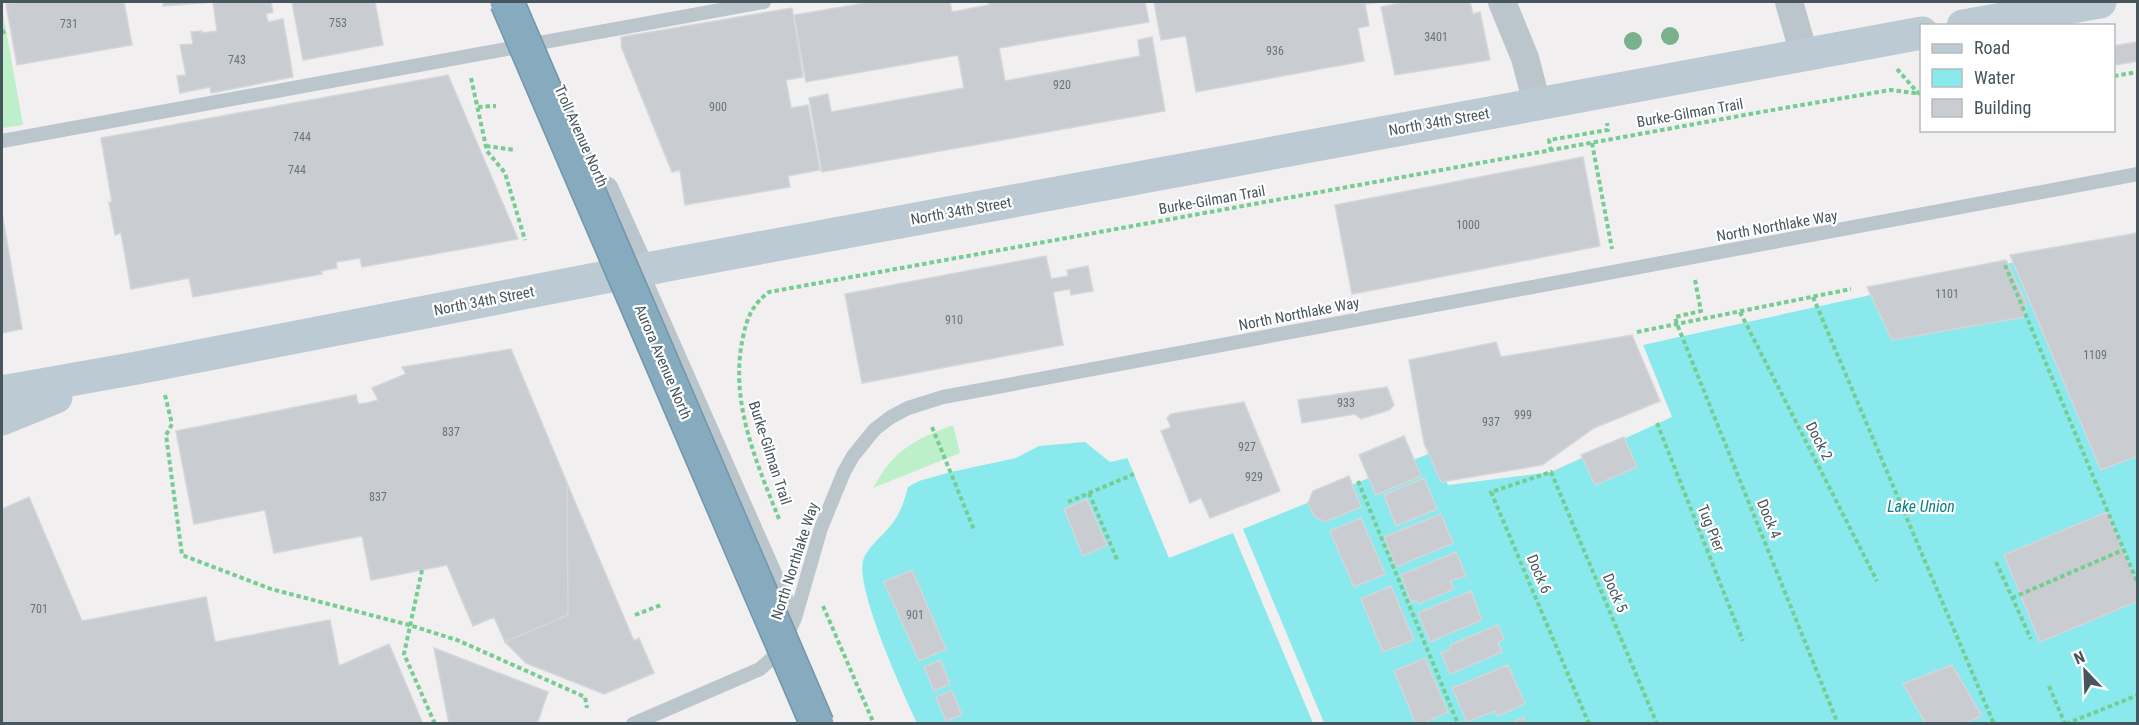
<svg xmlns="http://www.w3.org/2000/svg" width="2139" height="725" font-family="'Roboto Condensed',sans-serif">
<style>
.green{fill:#bdefc8}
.water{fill:#8ae9ec}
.pier{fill:#f1efef}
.building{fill:#c9cdd1;stroke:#d3d6da;stroke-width:1.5}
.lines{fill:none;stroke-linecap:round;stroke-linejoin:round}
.path{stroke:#75cd92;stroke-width:4;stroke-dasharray:4.5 3;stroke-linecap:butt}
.lane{stroke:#bac6cc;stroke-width:14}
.street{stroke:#bac6cc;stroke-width:28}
.secondary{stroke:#bccbd3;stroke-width:33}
.highway-bridge-casing{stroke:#7196aa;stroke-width:36;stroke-linecap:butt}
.highway-bridge{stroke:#86abbe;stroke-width:33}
.tree{fill:#79b18b}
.labels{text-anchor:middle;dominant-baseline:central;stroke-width:4.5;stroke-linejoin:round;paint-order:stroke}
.number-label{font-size:12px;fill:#687479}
.street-label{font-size:15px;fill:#47565c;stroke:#fff}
.water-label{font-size:16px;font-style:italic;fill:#0d8084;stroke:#fff}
</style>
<rect width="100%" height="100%" fill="#f1efef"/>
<path class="green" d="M2,8L23,125L2,128Z
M953,425L960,453L873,488C895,449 912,441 953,425Z"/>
<path class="water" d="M2137,234V723H917C903,693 856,590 863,561C867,546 886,534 894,521C901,511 905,499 908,487L919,481L951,472L1016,458L1039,446L1085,442L1110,462L1857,298Z"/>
<path class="pier" d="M1642,342L1672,417L1551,472L1448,485L1433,452L1243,529L1324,723H1313L1233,533L1169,558L1126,455Z"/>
<path class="building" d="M19,2H124L132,45L17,65L6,4Z
M163,2H271L273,12L266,14L268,22L283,19L293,77L211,93L210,87L180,93L177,76L186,75L180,45L193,44L191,32L202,31V33L217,31L213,2L163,6Z
M292,2H375L383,45L303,60Z
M871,2H950L952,12L989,5L988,2H1145L1149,22L999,48L1005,81L1140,56L1138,40L1152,37L1165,111L822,172L809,98L828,94L831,112L964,88L958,55L806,82L794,15Z
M1154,2H1380L1365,4L1369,26L1358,28L1364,61L1196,92L1186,36L1161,40Z
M1401,2H1470L1473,14L1480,12L1490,60L1395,75L1381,7L1400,3Z
M792,8L803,77L786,80L791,108L808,105L820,170L788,176L790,187L685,205L680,170L672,172L621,46H622L621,37Z
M2138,42V61L2114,65V46Z
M448,75L518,239L362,267L360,258L336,262L337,268L321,271L322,274L193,297L189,278L131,289L121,233L115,235L109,202H112L101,138Z
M1583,157L1600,246L1352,294L1335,205Z
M2,213L22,329L2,333Z
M2138,233V456L2101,470L2010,255Z
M1046,256L1051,279L1068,276L1067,270L1088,266L1093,291L1071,295L1070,289L1053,292L1063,345L862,383L845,294Z
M2006,260L2026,302L2024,317L1892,340L1867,287Z
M1632,335L1660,401L1594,428L1542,465L1441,482L1424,443L1409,360L1496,342L1501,357Z
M511,349L567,483L568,615L505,642L494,617L473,626L447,565L371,580L362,536L274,553L265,510L194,524L176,431L356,395L358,404L367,403L378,400L372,388L406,374L402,367Z
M1387,387L1394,405L1389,410L1361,419L1355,414L1302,423L1298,400Z
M1244,402L1280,491L1210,518L1201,498L1190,503L1161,431L1171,427L1167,418L1171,414Z
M1404,436L1421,476L1376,495L1359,455Z
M1624,437L1637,467L1595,485L1581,455Z
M1349,476L1361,507L1325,522L1314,516L1308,503L1313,491Z
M1424,478L1437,509L1396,526L1384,495Z
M567,483L634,641L639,638L654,673L604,694L526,663L505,642L568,615Z
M29,497L82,621L206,597L215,642L330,620L339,666L389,644L423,724H2V509Z
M1087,499L1107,545L1083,556L1064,509Z
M2107,512L2138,585V601L2040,642L2004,555Z
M1441,514L1453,543L1396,567L1384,537Z
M1361,518L1385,574L1354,587L1330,531Z
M1456,552L1466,576L1450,581L1454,589L1418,604L1417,600L1411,602L1401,575Z
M912,570L946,649L919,661L884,582Z
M1391,586L1414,640L1383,652L1361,599Z
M1471,591L1482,620L1430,642L1418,613Z
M1498,625L1504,639L1498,642L1502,652L1450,674L1441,653L1451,649L1450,645Z
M434,648L548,692L538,721L534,724H449Z
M1425,658L1448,712L1422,724H1416L1394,671Z
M940,660L950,684L934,691L924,667Z
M1508,665L1525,704L1497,716L1495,711L1467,722L1452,688Z
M1952,665L1982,716L1964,724H1926L1903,684Z
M952,691L962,715L946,721L936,697Z
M1524,717L1526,724H1510Z"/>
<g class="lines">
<path class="path" d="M2,30L5,34
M1897,69L1918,93L1922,86
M2114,76L2138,72
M471,78L487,151L505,173L525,240
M478,107L496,106
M1592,143L1612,249
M486,146L515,150
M1551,151L1549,140L1608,130L1607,123
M2005,265L2138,584
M1695,280L1701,311L1675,317L1677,324L1838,724
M1813,297L1994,724
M1740,312L1877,581
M1637,332L1851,289
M165,395L172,424L166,435L182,555L271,589L409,625L457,640L585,697L587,708
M1657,423L1743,641
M932,427L974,530
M1358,481L1458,724
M1089,493L1118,562
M1068,502L1134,474
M779,519C756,461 729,401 743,337C747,317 753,304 769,292L1761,112L1891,90L1922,94
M1996,562L2031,639
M422,570L404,654L435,724
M2012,598L2123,550
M823,606L874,724
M635,615L661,605
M2049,686L2065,724
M1589,724L1491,492L1551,472L1657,724
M2066,724L2138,695"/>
<path class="lane" d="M2,141L764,2
M641,270L795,618
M633,724L760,669L780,651L795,618L821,528L844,472L853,456L875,429L891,417L908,408L943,397L2138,174"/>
<path class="street" d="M1502,2L1525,58L1537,104
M1789,2L1804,54
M605,190L641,270"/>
<path class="secondary" d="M1963,26L2100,2
M2,392L137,368L678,263L1922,33
M2,419L56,397"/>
<defs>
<path id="highway-bridge" d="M507,2L817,724"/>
</defs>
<use href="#highway-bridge" class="highway-bridge-casing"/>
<use href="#highway-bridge" class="highway-bridge"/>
</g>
<g class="tree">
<circle cx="1670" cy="36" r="9"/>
<circle cx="1633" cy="41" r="9"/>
</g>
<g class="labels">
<g class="number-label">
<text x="338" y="23">753</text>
<text x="69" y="24">731</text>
<text x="1436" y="37">3401</text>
<text x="1275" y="51">936</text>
<text x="237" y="60">743</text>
<text x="1062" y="85">920</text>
<text x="718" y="107">900</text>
<text x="302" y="137">744</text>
<text x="297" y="170">744</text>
<text x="1468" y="225">1000</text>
<text x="1947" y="294">1101</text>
<text x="954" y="320">910</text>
<text x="2095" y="355">1109</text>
<text x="1346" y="403">933</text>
<text x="1523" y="415">999</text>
<text x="1491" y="422">937</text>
<text x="451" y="432">837</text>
<text x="1247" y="447">927</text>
<text x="1254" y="477">929</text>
<text x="378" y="497">837</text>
<text x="39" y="609">701</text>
<text x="915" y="615">901</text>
</g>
<g class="street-label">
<text transform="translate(1690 113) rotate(-10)">Burke-Gilman Trail</text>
<text transform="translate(1439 122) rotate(-10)">North 34th Street</text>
<text transform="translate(581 136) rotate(66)">Troll Avenue North</text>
<text transform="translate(1212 200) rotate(-10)">Burke-Gilman Trail</text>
<text transform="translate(961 211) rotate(-10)">North 34th Street</text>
<text transform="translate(1777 226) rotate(-10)">North Northlake Way</text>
<text transform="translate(484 301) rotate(-11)">North 34th Street</text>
<text transform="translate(1299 314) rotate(-11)">North Northlake Way</text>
<text transform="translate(663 362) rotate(67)">Aurora Avenue North</text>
<text transform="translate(1819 441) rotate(63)">Dock 2</text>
<text transform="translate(770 453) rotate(72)">Burke-Gilman Trail</text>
<text transform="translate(1769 519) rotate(68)">Dock 4</text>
<text transform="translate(1711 528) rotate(68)">Tug Pier</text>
<text transform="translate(795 561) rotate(-72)">North Northlake Way</text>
<text transform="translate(1539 574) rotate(67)">Dock 6</text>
<text transform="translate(1615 593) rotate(67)">Dock 5</text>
</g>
<g class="water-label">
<text x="1921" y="506">Lake Union</text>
</g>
</g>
<rect width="2139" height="725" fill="none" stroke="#47565c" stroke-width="6"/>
<rect x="1920" y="24" width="195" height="108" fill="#ffffff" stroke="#b5bbbe" stroke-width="1.5"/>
<rect x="1932" y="44" width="30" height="9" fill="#bccbd3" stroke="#b5bbbe" stroke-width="1.5"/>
<text x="1974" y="54" font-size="18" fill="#47565c">Road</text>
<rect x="1932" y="69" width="30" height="18" fill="#8ae9ec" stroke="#b5bbbe" stroke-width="1.5"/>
<text x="1974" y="84" font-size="18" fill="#47565c">Water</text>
<rect x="1932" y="99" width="30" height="18" fill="#c9cdd1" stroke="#b5bbbe" stroke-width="1.5"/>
<text x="1974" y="114" font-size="18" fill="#47565c">Building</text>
<g transform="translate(2085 671) rotate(337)" stroke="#ffffff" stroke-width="4.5" paint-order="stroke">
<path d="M0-4.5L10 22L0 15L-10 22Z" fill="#47565c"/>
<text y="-9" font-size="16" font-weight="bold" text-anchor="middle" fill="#47565c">N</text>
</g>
</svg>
